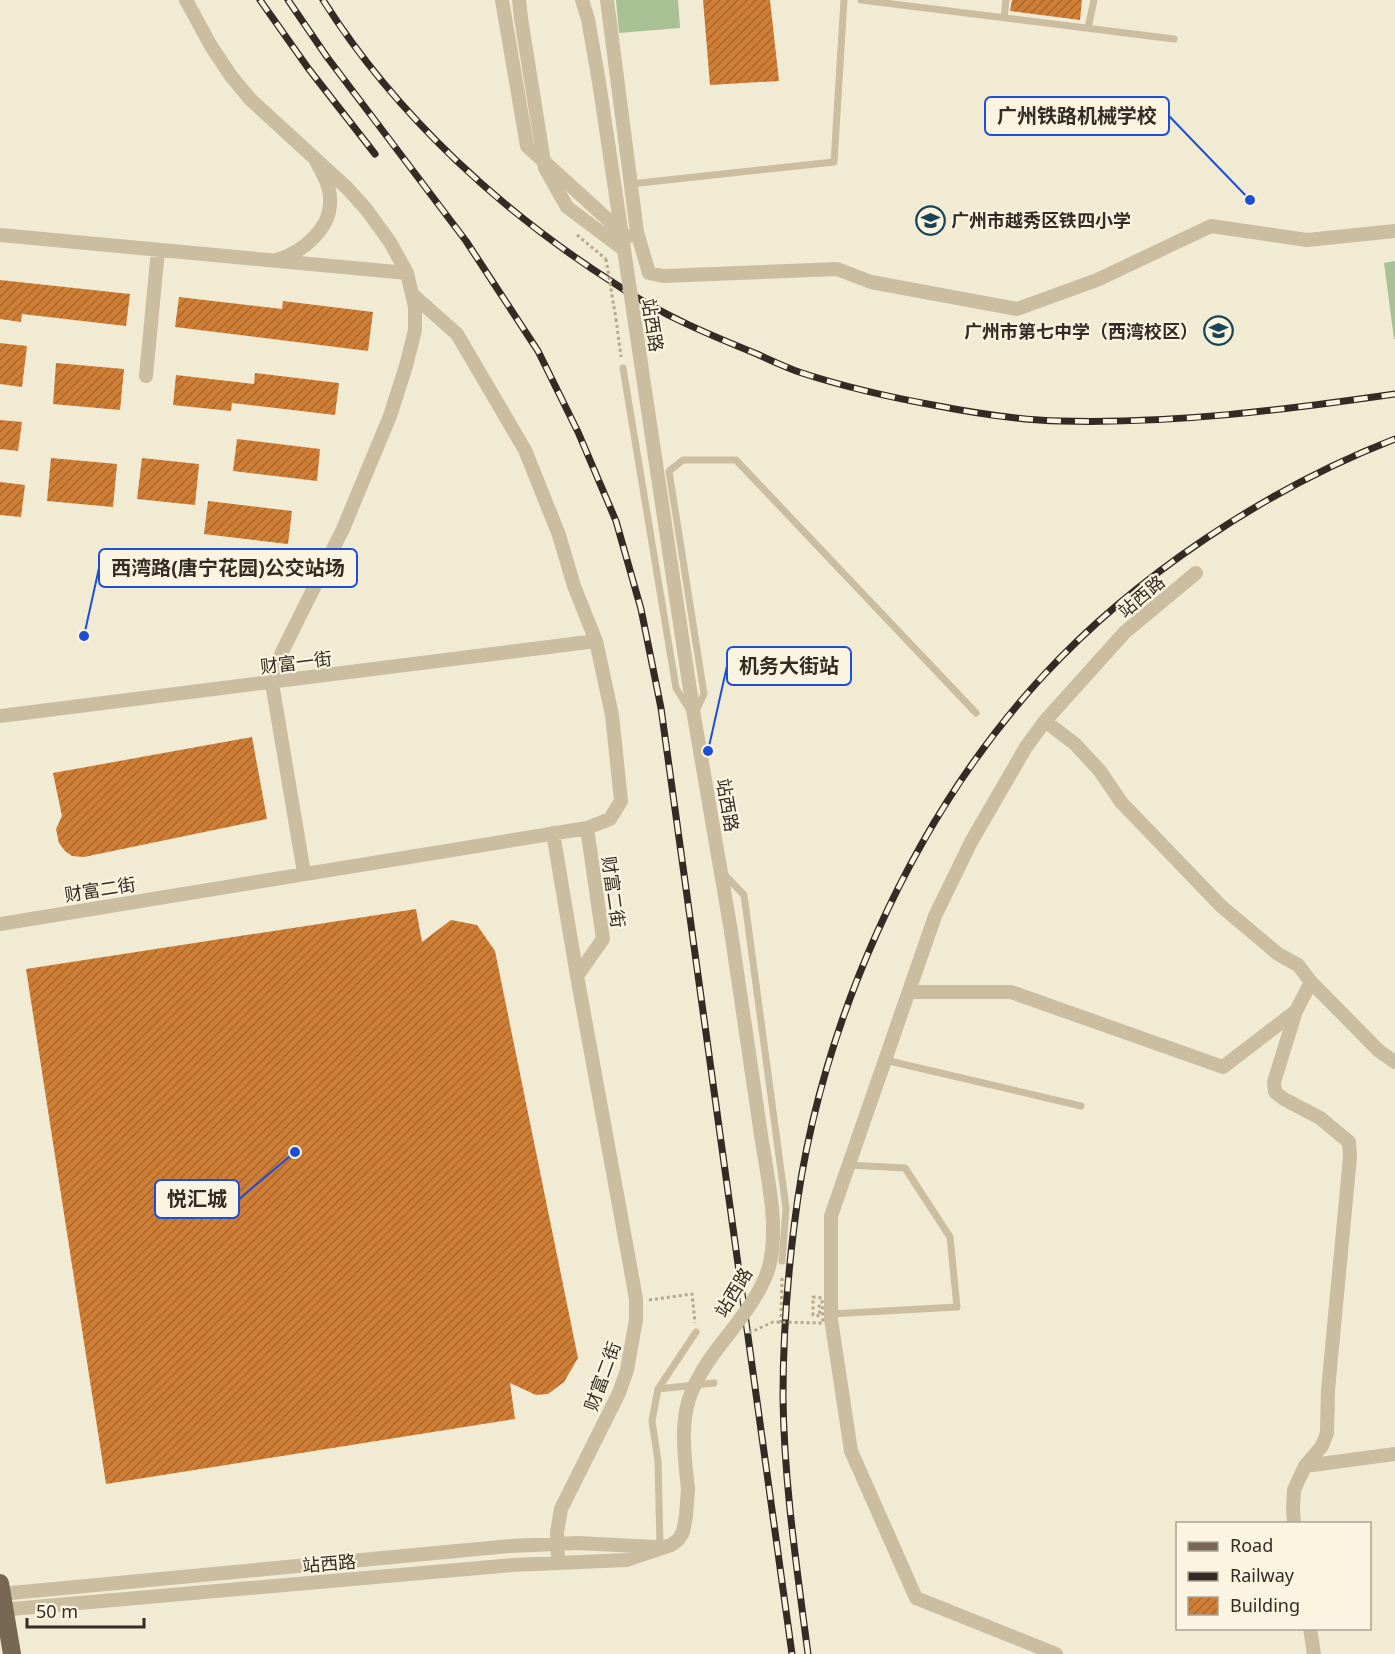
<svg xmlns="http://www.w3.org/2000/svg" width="1395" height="1654" font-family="'Noto Sans','Noto Sans SC',sans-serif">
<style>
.green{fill:#a8c194}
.building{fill:url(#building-hatch)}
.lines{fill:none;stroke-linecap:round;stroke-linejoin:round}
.path{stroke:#b6a78a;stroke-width:3;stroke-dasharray:3 3;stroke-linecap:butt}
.lane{stroke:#cabda0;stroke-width:7}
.street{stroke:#cabda0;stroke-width:14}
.primary{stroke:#776753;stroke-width:18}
.rail-casing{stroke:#342c24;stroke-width:7}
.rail{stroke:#faf4e0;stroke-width:4.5;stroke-dasharray:14;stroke-linecap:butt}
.path-bridge{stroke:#b6a78a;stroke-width:3;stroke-dasharray:3 3;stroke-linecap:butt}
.street-bridge{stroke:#cabda0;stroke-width:14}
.labels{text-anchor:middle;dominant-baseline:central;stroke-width:4.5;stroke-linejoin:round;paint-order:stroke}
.poi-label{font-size:18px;font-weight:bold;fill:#342c24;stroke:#faf4e0;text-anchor:start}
.street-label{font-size:18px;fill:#342c24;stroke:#faf4e0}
.leader{fill:none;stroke:#1d4ed8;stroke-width:2}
.callout-dot{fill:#1d4ed8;stroke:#faf4e0;stroke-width:2}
.callout{fill:#faf4e0;stroke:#1d4ed8;stroke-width:2}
.callout-label{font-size:20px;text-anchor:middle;font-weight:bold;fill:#342c24}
</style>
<defs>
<pattern id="building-hatch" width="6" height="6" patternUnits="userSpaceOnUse" patternTransform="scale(1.5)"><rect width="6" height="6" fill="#cf7e36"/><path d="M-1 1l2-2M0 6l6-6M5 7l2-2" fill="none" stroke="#a9672d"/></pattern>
</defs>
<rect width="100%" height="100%" fill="#f2ebd4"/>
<path class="green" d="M616,0H678L680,28L619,33Z
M1395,261V339H1394L1384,263Z"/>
<path class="building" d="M703,0H770L779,81L710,85Z
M1012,0H1082L1080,20L1010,11Z
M0,280L130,294L126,326L22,314L21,322L0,319Z
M179,297L282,309L283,301L373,312L368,351L175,327Z
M0,343L27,346L22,387L0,384Z
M56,363L124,369L120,410L53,404Z
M255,373L339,383L335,415L232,403L231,411L173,405L176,375L254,384Z
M0,420L22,422L18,451L0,449Z
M237,439L320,449L317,481L233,471Z
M51,458L117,464L113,507L47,501Z
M142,458L199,464L195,505L137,499Z
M0,482L25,485L21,517L0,515Z
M208,501L292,511L288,544L204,534Z
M252,737L267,819L84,857L72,856L65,851L59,843L56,829L62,816L53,773Z
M416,909L422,942L451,920L477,925L495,951L578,1358L564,1382L548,1394L536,1395L510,1383L515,1419L106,1484L26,969Z"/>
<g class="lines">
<path class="path" d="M577,235L606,259
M616,319L621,357
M649,1300L692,1294L695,1323
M781,1323L782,1278"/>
<path class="lane" d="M861,0L1174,39
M1004,18L1006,0
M1088,28L1094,0
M630,184L834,162L844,0
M623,368L676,688L689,709
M696,711L704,694L669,471L683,460H736L976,713
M723,873L744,895L786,1208L782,1261
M885,1060L1081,1106
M831,1314L957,1307L950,1237L905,1168L848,1165
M658,1389L714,1383
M660,1547L658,1461L652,1421L658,1389L696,1332"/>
<path class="street" d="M186,0L211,46L231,76L250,99L347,188L366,209L390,242L407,273L415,307V330L406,366L390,416L343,529L282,652L272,683L304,873
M502,0L527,146L627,237
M519,0L521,18
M607,0L637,232L649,273L663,276L837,269L871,282L1017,309L1097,280L1211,226L1307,240L1395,231
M0,235L407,273
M277,260C303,252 332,228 330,199C330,186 323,174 317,163
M146,376L158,250
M672,571L694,716L731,931
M0,716L596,641
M1045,721L1075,744L1100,771L1121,802L1221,906L1278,954L1298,965L1311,982L1379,1051L1395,1062
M553,833L577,976
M0,924L587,828L610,819L621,801L612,715L596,641L574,586L559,535L525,450L457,334L413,295
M909,992H1011L1223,1067L1296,1011
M1305,1466L1395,1454
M1294,1524L1293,1509L1294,1490L1305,1466L1322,1446L1327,1433L1328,1390L1350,1157L1349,1142L1320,1118L1284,1099L1275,1092L1274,1082L1296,1011L1311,982
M558,1562L557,1532L561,1509L619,1393L627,1370L636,1320V1299L627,1249L577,976L603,939L587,828
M0,1594L511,1546L578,1543L655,1547
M0,1610L513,1565L626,1560L671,1545L678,1540L683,1532L686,1516L688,1489
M1310,1628L1314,1654
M1056,1654L916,1598L851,1451L831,1319V1216L935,916L971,842L1026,747L1045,721L1125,632L1196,573"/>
<path class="primary" d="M0,1583L12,1654"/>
<defs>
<path id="rail" d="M260,0L308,68L375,154
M288,0L327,57L466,241L538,351L578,432L616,521L641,609L661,708L792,1654
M323,0C397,117 504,214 620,287C662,315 710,335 757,354C772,361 787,368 802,373C845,387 889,397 933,405C974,413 1018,420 1060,421C1173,424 1284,410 1395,394
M808,1654C797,1569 784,1483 783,1397C783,1341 787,1283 794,1227C817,1032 909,822 1042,677C1135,576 1268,488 1395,439"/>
</defs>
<use href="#rail" class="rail-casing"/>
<use href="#rail" class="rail"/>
<path class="path-bridge" d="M606,259L616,319
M749,1333L773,1322L823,1323L822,1298L813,1297V1315L820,1316L819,1303"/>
<path class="street-bridge" d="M582,0L588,19L599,82L672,571
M521,18L545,168L567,207L623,249
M688,1489C685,1460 680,1427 689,1399C698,1373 715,1351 732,1330C747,1310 764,1288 770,1263C779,1220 766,1172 760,1128C750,1062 740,996 731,931"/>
</g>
<defs>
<symbol id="school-ring" viewBox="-11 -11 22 22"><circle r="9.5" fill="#faf4e0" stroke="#174457" stroke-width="1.5"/><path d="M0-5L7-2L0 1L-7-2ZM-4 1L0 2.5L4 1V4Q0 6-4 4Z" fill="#174457"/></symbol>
</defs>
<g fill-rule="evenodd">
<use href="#school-ring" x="914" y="204" width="33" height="33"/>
<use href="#school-ring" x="1202" y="314" width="33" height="33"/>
</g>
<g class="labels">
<g class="poi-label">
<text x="951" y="220">广州市越秀区铁四小学</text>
<text x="1198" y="331" text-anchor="end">广州市第七中学（西湾校区）</text>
</g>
<g class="street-label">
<text transform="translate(653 325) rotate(81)">站西路</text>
<text transform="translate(1141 596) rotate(-40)">站西路</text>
<text transform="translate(296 662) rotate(-7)">财富一街</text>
<text transform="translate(728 805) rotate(80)">站西路</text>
<text transform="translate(100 889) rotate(-9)">财富二街</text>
<text transform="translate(614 892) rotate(82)">财富二街</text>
<text transform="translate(733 1292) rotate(-59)">站西路</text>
<text transform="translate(602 1376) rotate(-70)">财富二街</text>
<text transform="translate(329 1563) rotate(-5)">站西路</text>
</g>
</g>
<path class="leader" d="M1250 200L1169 116M84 636L99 568M708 751L727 666M295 1152L239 1199"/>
<g class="callout-dot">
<circle cx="1250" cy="200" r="6"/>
<circle cx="84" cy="636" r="6"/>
<circle cx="708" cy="751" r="6"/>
<circle cx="295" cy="1152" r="6"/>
</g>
<g class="callout">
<rect x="985" y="97" width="184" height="38" rx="6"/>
<rect x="99" y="549" width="258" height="38" rx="6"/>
<rect x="727" y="647" width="124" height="38" rx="6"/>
<rect x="155" y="1180" width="84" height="38" rx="6"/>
</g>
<g class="callout-label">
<text x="1077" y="123">广州铁路机械学校</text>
<text x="228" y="575">西湾路(唐宁花园)公交站场</text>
<text x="789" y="673">机务大街站</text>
<text x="197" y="1206">悦汇城</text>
</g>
<rect x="1176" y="1522" width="195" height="108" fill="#faf4e0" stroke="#aba495" stroke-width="1.5"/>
<rect x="1188" y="1542" width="30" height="9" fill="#776753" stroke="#aba495" stroke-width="1.5"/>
<text x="1230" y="1552" font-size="18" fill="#342c24">Road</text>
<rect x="1188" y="1572" width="30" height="9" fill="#342c24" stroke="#aba495" stroke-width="1.5"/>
<text x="1230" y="1582" font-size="18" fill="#342c24">Railway</text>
<rect x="1188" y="1597" width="30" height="18" fill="url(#building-hatch)" stroke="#aba495" stroke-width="1.5"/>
<text x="1230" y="1612" font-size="18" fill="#342c24">Building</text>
<path d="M27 1618v9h117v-9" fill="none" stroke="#342c24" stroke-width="3"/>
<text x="36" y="1618" font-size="18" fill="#342c24" stroke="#faf4e0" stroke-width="4.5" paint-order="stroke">50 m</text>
</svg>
